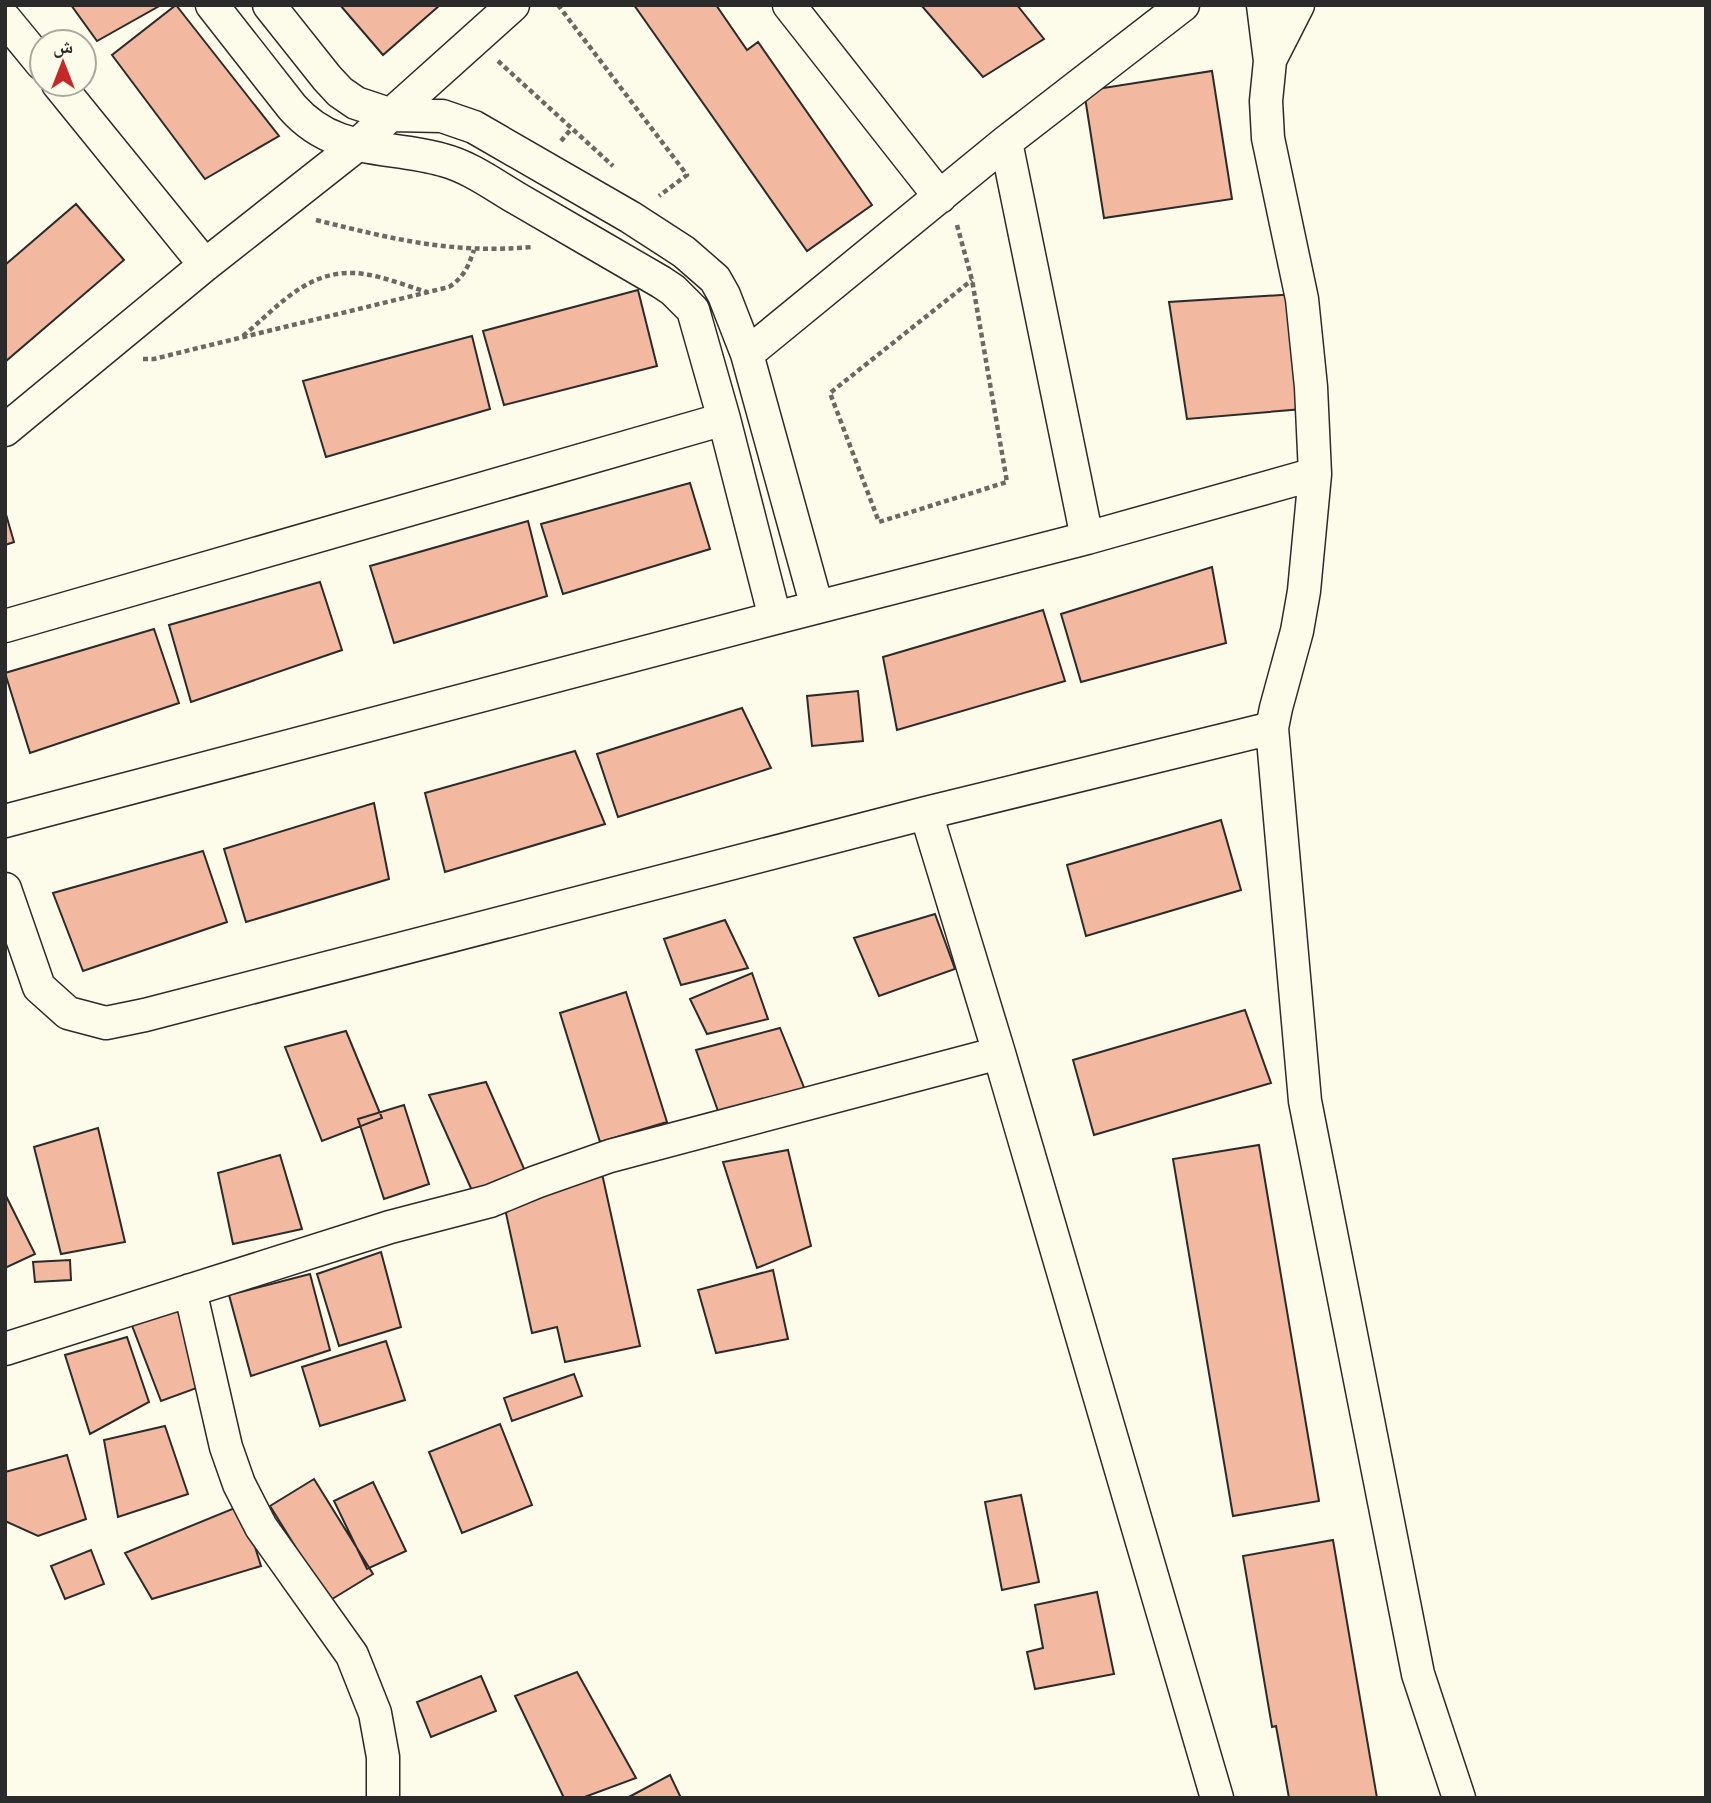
<svg xmlns="http://www.w3.org/2000/svg" width="1711" height="1803" font-family="Signika,'Noto Naskh Arabic',sans-serif">
<style>
.building{fill:#f2b8a0;stroke:#2b2b2b;stroke-width:2}
.lines{fill:none;stroke-linecap:round;stroke-linejoin:round}
.street-casing{stroke:#2b2b2b;stroke-width:35}
.path{stroke:#6a6964;stroke-width:4.5;stroke-dasharray:5 3.5;stroke-linecap:butt}
.street{stroke:#fdfbea;stroke-width:32}
</style>
<rect width="100%" height="100%" fill="#fdfbea"/>
<path class="building" d="M71,5H161L97,41Z
M176,5L279,136L205,179L112,55Z
M340,5H440L383,55Z
M634,5H716L747,50L758,42L872,205L807,251Z
M921,5H1017L1044,39L983,77Z
M1212,71L1232,199L1104,218L1084,91Z
M76,204L124,260L6,361L5,265Z
M638,290L657,366L504,405L483,331Z
M1296,294L1303,409L1187,419L1169,302Z
M472,336L490,409L326,457L303,381Z
M690,483L710,549L563,594L541,524Z
M5,511L14,542L5,545Z
M528,521L547,596L394,643L370,566Z
M1212,567L1226,643L1081,682L1061,614Z
M320,582L342,650L191,702L169,625Z
M1043,610L1065,681L897,730L883,657Z
M154,629L179,703L30,753L5,673Z
M858,691L863,741L812,746L807,696Z
M742,708L771,768L618,817L597,754Z
M575,751L605,824L445,872L425,793Z
M374,803L389,879L246,922L224,849Z
M1221,820L1241,890L1086,936L1067,865Z
M203,851L227,922L83,971L53,893Z
M935,914L955,969L879,996L854,938Z
M725,920L748,968L681,985L664,939Z
M752,973L768,1019L707,1034L690,999Z
M626,992L667,1122L600,1142L560,1013Z
M1245,1010L1271,1083L1094,1135L1073,1060Z
M780,1028L805,1090L722,1122L696,1050Z
M346,1031L382,1118L322,1141L285,1047Z
M486,1082L529,1180L474,1195L429,1095Z
M404,1105L429,1184L384,1199L358,1119Z
M98,1128L125,1242L61,1254L34,1147Z
M1259,1145L1319,1501L1233,1516L1173,1159Z
M788,1150L811,1246L757,1268L723,1162Z
M280,1155L302,1229L233,1244L218,1173Z
M601,1169L640,1346L565,1362L557,1327L532,1333L504,1204Z
M5,1194L35,1254L5,1268Z
M381,1252L401,1327L339,1346L317,1274Z
M70,1260L71,1280L35,1282L33,1262Z
M773,1270L788,1339L716,1353L698,1290Z
M310,1274L330,1350L251,1376L229,1295Z
M181,1310L205,1385L161,1401L131,1323Z
M127,1337L149,1402L90,1434L65,1355Z
M386,1341L405,1400L320,1426L302,1367Z
M574,1374L582,1396L512,1421L504,1398Z
M500,1424L532,1505L462,1533L429,1452Z
M165,1426L188,1494L118,1517L104,1440Z
M67,1455L86,1519L38,1536L5,1521V1472Z
M314,1479L373,1574L329,1601L270,1506Z
M373,1482L406,1551L367,1569L334,1501Z
M1021,1495L1039,1582L1002,1590L985,1502Z
M242,1505L261,1566L152,1599L125,1553Z
M1333,1540L1377,1798H1289L1276,1726L1272,1727L1243,1556Z
M91,1550L104,1584L65,1599L51,1566Z
M1097,1592L1114,1674L1035,1689L1027,1652L1043,1648L1035,1605Z
M577,1672L636,1778L582,1798H564L515,1696Z
M481,1676L496,1711L431,1737L417,1702Z
M670,1775L681,1798H627Z"/>
<g class="lines">
<defs>
<path id="street" d="M212,5L292,107C335,156 387,144 443,160C470,167 494,185 518,199C566,227 613,254 661,282L673,290L693,310L724,419L775,618
M269,5L327,78L340,92L356,103L392,115L442,116L474,127L630,217L684,252L715,279L724,295L747,354L817,607
M789,5L940,197
M1263,5L1270,61L1266,101L1268,138L1302,299L1311,387L1315,474L1304,591L1297,631L1276,708L1272,728L1305,1101L1418,1674L1459,1798
M5,19L42,64
M1270,60L1298,5
M58,84L205,265
M1006,142L1087,538
M747,354L1006,142L1183,5
M5,430L205,265L356,146L513,5
M5,626L724,419
M926,813L999,1053L1217,1798
M5,821L775,618L1087,538L1315,474
M5,889L39,987L68,1013L106,1023L145,1015L926,813L1272,728
M190,1290L226,1447L239,1484L261,1527L352,1655L375,1713L383,1757V1798
M5,1349L390,1227L490,1201L536,1182L610,1156L999,1053"/>
</defs>
<use href="#street" class="street-casing"/>
<path class="path" d="M558,5L687,175L659,196
M498,61L613,166
M561,141L572,128
M316,220C393,239 451,254 532,247
M957,225L972,280L1007,482L879,522L830,393L972,280
M243,336C280,305 310,266 364,274C385,277 407,286 427,292
M143,359H154L194,349L449,287C464,277 468,267 474,250"/>
<use href="#street" class="street"/>
</g>
<rect width="1711" height="1803" fill="none" stroke="#2b2b2b" stroke-width="14"/>
<g transform="translate(63 63)"><circle r="33" fill="#fdfbea" stroke="#a9a89e" stroke-width="2"/>
<path d="M0-5L12 26L0 18L-12 26Z" fill="#c62828"/>
<text y="-10" font-size="19" font-weight="bold" text-anchor="middle" fill="#2b2b2b">ش</text>
</g>
</svg>
